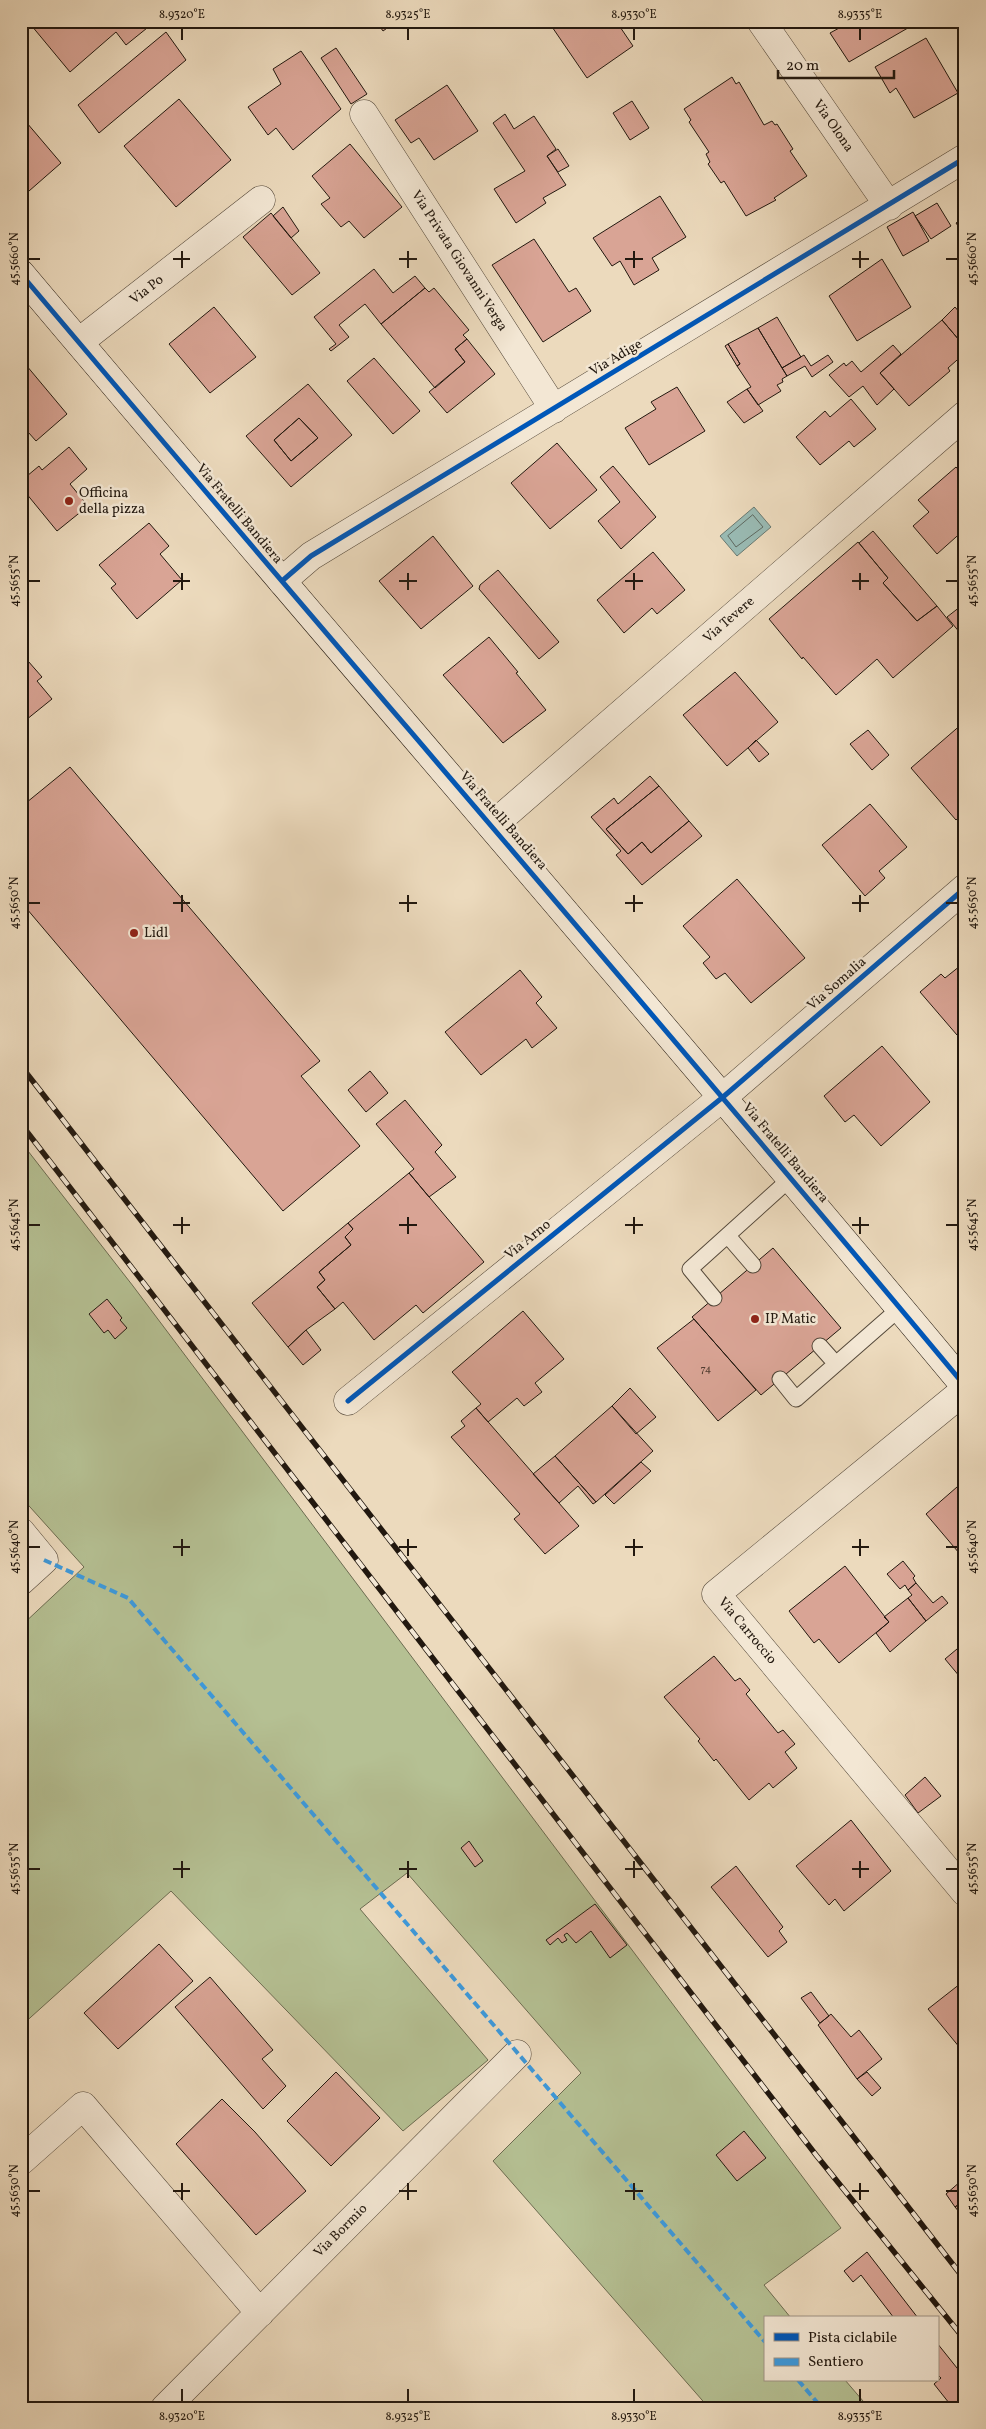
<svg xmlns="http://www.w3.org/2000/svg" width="986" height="2429" font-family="Vollkorn,serif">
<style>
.green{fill:#b5c093;stroke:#6c6c51}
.water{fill:#99bab3;stroke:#697971}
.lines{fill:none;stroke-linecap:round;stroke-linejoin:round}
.shore{stroke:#5e6961;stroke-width:1}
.building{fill:#d9a495;stroke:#22180f;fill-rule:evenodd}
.lane-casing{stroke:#54483a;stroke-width:17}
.street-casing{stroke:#54483a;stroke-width:29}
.secondary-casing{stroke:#22180f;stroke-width:29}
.lane{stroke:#f3e7d4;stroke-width:15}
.street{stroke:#f3e7d4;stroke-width:28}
.secondary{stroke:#f3e7d4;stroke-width:28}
.rail-casing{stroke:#22180f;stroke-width:5.5}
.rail{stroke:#f3e7d4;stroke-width:4;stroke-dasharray:11;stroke-linecap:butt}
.quiet{stroke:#3c9ade;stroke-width:4;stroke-dasharray:8 4;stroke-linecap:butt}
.cycleway-casing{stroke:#f3e7d4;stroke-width:8}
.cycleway{stroke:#0057b8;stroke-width:5}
.ticks{fill:none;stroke:#22180f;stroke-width:2}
.poi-dot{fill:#8f2418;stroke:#f3e7d4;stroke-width:2}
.labels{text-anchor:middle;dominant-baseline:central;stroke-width:5;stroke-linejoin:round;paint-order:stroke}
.number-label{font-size:11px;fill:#503b30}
.street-label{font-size:14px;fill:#22180f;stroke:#f3e7d4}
.poi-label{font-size:14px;fill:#22180f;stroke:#f3e7d4;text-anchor:start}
.neatline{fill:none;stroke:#22180f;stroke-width:2}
.ticks-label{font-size:12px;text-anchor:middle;fill:#22180f}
</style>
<rect width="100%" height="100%" fill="#ecdabd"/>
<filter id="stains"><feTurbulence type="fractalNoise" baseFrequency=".004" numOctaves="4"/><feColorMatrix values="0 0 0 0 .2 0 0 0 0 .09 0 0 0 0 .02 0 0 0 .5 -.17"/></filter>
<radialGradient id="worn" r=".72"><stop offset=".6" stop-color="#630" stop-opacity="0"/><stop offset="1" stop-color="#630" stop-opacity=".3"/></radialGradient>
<path class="green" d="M21,1142L133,1286L841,2228L764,2285L791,2318H765V2380H845L869,2408H709L493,2161L581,2073L407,1873L360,1909L488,2060L403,2131L171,1891L21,2026V1626L84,1567L21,1497Z"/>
<path class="water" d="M754,507L771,527L737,556L720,536Z"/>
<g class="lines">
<path class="shore" d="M753,515L763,527L736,547L728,536Z"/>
</g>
<path class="building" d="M36,21H150L152,24L126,45L116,32L70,72L31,25Z
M376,21H397L383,31Z
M548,21H616L633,46L587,78Z
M852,21H920L849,62L830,33Z
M166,32L186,60L99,133L78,105Z
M926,38L958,93L914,118L896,88L890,93L875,67Z
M336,48L367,94L351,104L321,58Z
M301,51L341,109L293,150L276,128L268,135L248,107L281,84L273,69Z
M732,77L736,84L739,82L764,125L772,121L775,125L777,124L793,149L790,151L807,176L774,198L776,200L746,216L724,181L721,183L708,164L710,162L706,154L709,152L689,122L691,120L684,109Z
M447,85L478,131L434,160L419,138L411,143L395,120Z
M179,99L231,160L176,207L124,146Z
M632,101L649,128L630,140L613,113Z
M505,114L514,129L534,116L556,149L547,156L566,185L543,198L546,203L516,223L494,189L525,171L493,123Z
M21,116L61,163L21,198Z
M350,144L402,207L364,238L349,221L341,227L321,204L330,198L312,176Z
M558,149L569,166L558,172L547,156Z
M660,196L686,237L652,258L659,270L634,285L620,261L612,266L593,238Z
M937,203L951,226L931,239L915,216Z
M283,207L299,231L291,238L273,216Z
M913,212L929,241L903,256L887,227Z
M271,213L320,273L292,295L243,237Z
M965,217V236L956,223Z
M534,239L569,292L576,288L591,311L543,342L492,265Z
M882,259L911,307L857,341L829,296Z
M374,269L393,293L415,276L425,288L381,324L365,304L339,325L349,337L331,351L329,349L336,344L314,317Z
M425,288L429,292L434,288L469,330L463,335L467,339L455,349L465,362L435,388L381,324Z
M214,307L256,357L210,393L169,344Z
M955,307L965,319V347L942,320Z
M777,317L801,357L782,368L758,328Z
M942,320L965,347V353L948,368L950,371L909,406L880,373Z
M758,328L787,376L782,379L783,382L777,385L781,391L758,405L747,389L751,387L737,366L740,364L728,344Z
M467,339L495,374L447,413L429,392L465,362L455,349Z
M728,344L740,364L737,366L725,346Z
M893,345L901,354L880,373L894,389L877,405L863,386L849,397L829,375L844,363L846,366L852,361L861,372Z
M804,355L811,366L828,355L833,362L812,377L805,366L787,376L782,368Z
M374,358L420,411L393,434L347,381Z
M21,359L67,414L36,441L21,424Z
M308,384L352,435L291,487L246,436ZM299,418L318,438L291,461L274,440Z
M677,387L705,431L649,465L625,428L656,409L651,402Z
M747,389L763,411L744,423L727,402Z
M851,399L876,429L854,447L849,441L820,465L796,437L825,411L830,417Z
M299,418L318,438L291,461L274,440Z
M557,443L597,490L550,529L511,483Z
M69,447L87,469L70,484L88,506L57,531L21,487V481L39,466L42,470Z
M613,466L656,517L621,549L598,521L620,502L600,477Z
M956,467L965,477V529L937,554L913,526L929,512L918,500Z
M149,523L169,546L160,554L182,580L137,619L111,588L116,584L99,565Z
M873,531L937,606L917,621L883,583L888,578L859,543Z
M433,536L473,586L421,629L379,581Z
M858,542L888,578L883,583L917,621L937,606L953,626L893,678L877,659L836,695L803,657L802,659L769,619Z
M653,552L685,590L657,614L652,608L624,633L597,600Z
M498,570L559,642L539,659L479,589L480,585Z
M965,603V639L947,617Z
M489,637L518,672L516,673L546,710L503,743L443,675Z
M21,653L42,677L37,681L52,699L21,724Z
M735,672L778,722L727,766L683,715Z
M963,723L965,812L956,820L911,768Z
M868,730L889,755L872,770L850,744Z
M756,740L769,754L759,762L748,748Z
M70,767L320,1061L301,1076L360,1146L283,1211L21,902V807Z
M650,776L659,786L606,829L628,854L642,842L651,853L689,821L702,836L642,885L616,855L621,851L591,817L614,798L618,804Z
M659,786L689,821L651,853L642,842L628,854L606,829Z
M870,804L907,847L879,871L885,878L865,896L822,845Z
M737,879L805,958L751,1003L725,973L716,979L703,963L710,957L683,926Z
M965,962V1029L957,1035L920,992L941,974L945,978Z
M520,970L542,997L536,1003L557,1028L532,1048L526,1039L481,1075L445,1032Z
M882,1046L930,1102L881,1146L854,1115L845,1122L824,1096Z
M370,1071L388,1093L366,1112L348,1090Z
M405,1100L442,1145L435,1152L456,1177L429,1197L409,1173L414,1169L376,1124Z
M409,1173L484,1262L423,1313L416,1305L374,1340L343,1302L335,1309L317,1287L325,1280L319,1272L351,1245L345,1237L353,1229L348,1223Z
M348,1223L353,1229L345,1237L351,1245L319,1272L325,1280L317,1287L335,1309L306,1330L288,1347L252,1303Z
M773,1248L841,1328L761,1395L692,1317Z
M107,1299L122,1318L120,1320L127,1328L115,1339L108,1330L104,1333L89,1314Z
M523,1311L564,1359L535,1383L542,1392L524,1406L517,1398L488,1422L476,1408L481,1404L452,1372Z
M694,1319L756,1390L718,1421L657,1348Z
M306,1330L321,1350L303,1365L288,1347Z
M630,1388L656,1417L636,1434L612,1406Z
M612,1406L653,1451L596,1502L555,1456Z
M476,1408L579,1526L545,1554L514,1519L520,1514L451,1437L465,1426L461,1421Z
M555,1456L596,1502L593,1504L578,1486L559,1503L533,1474Z
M641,1462L651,1471L614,1504L605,1495Z
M965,1480V1560L926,1514Z
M903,1561L915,1576L913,1578L916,1583L908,1590L905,1585L900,1589L887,1574Z
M845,1566L889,1622L839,1663L819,1639L814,1643L789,1611Z
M916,1583L933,1603L942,1596L948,1603L926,1621L908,1598L912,1595L908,1590Z
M908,1598L926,1621L890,1652L876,1633L889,1622L884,1617Z
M965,1630V1683L945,1659L963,1644L958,1636Z
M714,1656L735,1681L740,1678L750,1690L746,1694L778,1733L783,1730L795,1744L785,1752L797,1768L773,1788L769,1783L749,1800L716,1759L714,1761L698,1741L700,1739L664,1697Z
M925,1777L941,1796L918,1813L905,1795Z
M851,1820L891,1871L844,1911L835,1899L829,1905L796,1866Z
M469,1841L483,1861L475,1867L461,1848Z
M736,1866L783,1927L779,1931L787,1942L768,1957L711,1887Z
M595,1904L627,1945L610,1958L591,1931L576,1943L567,1933L564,1935L567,1940L562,1943L558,1938L550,1945L546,1940Z
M159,1944L193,1981L118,2049L84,2013Z
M210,1977L273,2050L262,2059L286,2086L263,2109L175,2007Z
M965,1980V2054L928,2009Z
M811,1992L829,2016L820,2023L801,1998Z
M831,2014L851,2037L859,2030L882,2059L857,2079L818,2025Z
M336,2072L380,2118L331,2166L287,2121Z
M867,2072L881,2088L872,2096L857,2079Z
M222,2099L255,2132L306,2191L256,2235L176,2144Z
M744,2131L766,2158L737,2181L716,2155Z
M961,2181L965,2186V2200L955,2207L946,2194Z
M965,2200V2219L955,2207Z
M867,2252L918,2318H894L861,2275L853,2282L844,2271Z
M937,2343L965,2378V2408L961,2404L953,2408L934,2384L941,2378L937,2374Z"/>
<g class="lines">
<defs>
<path id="lane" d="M728,1236L753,1265
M714,1298L690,1269L791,1178
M820,1346L836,1364
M780,1379L796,1399L900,1308"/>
<path id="street" d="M761,21L889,206
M364,114L554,409
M79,342L261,200
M282,581L311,556L965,158
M493,825L965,415
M965,1390L716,1594L965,1892
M348,1401L723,1097L965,888
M21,1532L44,1560L21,1581
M21,2161L83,2106L260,2313
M165,2408L517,2054"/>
<path id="secondary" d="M21,274C334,645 654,1012 965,1386"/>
</defs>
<use href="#lane" class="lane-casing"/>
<use href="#street" class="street-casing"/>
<use href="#secondary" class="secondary-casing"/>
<use href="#lane" class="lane"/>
<use href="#street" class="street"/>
<use href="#secondary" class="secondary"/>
<defs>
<path id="rail" d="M21,1066L965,2280
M21,1124L816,2155L965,2340"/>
</defs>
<use href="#rail" class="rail-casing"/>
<use href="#rail" class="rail"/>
<path class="quiet" d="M44,1560L128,1598L765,2342
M798,2380L822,2408"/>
<defs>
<path id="cycleway" d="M21,274C334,645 654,1012 965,1386
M282,581L311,556L965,158
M348,1401L723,1097L965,888"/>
</defs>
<use href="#cycleway" class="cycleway-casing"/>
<use href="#cycleway" class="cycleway"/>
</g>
<path class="ticks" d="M182,28V40M408,28V40M634,28V40M860,28V40M182,251V268M408,251V268M634,251V268M860,251V268M28,259H40M173,259H190M399,259H417M625,259H643M852,259H869M946,259H958M182,573V590M408,573V590M634,573V590M860,573V590M28,581H40M173,581H190M399,581H417M625,581H643M852,581H869M946,581H958M182,895V912M408,895V912M634,895V912M860,895V912M28,903H40M173,903H190M399,903H417M625,903H643M852,903H869M946,903H958M182,1217V1234M408,1217V1234M634,1217V1234M860,1217V1234M28,1225H40M173,1225H190M399,1225H417M625,1225H643M852,1225H869M946,1225H958M182,1539V1556M408,1539V1556M634,1539V1556M860,1539V1556M28,1547H40M173,1547H190M399,1547H417M625,1547H643M852,1547H869M946,1547H958M182,1861V1878M408,1861V1878M634,1861V1878M860,1861V1878M28,1869H40M173,1869H190M399,1869H417M625,1869H643M852,1869H869M946,1869H958M182,2183V2200M408,2183V2200M634,2183V2200M860,2183V2200M28,2191H40M173,2191H190M399,2191H417M625,2191H643M852,2191H869M946,2191H958M182,2389V2402M408,2389V2402M634,2389V2402M860,2389V2402"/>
<g class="poi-dot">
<circle cx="69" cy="501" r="5"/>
<circle cx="134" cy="933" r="5"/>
<circle cx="755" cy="1319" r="5"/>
</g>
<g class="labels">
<g class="number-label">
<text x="706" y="1369">74</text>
</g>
<g class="street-label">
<text transform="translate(833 126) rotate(55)">Via Olona</text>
<text transform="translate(459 261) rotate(57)">Via Privata Giovanni Verga</text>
<text transform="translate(147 290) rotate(-38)">Via Po</text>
<text transform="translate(616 358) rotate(-31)">Via Adige</text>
<text transform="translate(239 514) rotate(50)">Via Fratelli Bandiera</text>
<text transform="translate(729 620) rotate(-41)">Via Tevere</text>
<text transform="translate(503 821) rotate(49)">Via Fratelli Bandiera</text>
<text transform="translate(837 984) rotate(-41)">Via Somalia</text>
<text transform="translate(785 1153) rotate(50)">Via Fratelli Bandiera</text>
<text transform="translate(528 1240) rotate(-39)">Via Arno</text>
<text transform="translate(747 1631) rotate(50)">Via Carroccio</text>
<text transform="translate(341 2231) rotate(-45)">Via Bormio</text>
</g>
<g class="poi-label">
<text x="79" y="493">Officina<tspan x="79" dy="16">della pizza</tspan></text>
<text x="144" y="933">Lidl</text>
<text x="765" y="1319">IP Matic</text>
</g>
</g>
<rect width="986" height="2429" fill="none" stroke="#ecdabd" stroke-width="55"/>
<rect x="764" y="2316" width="175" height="65" fill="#f3e7d4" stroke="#9f9485"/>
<rect x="774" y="2333" width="25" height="8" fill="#0057b8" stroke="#9f9485"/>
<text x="808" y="2342" font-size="15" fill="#22180f">Pista ciclabile</text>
<rect x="774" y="2358" width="25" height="8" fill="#3c9ade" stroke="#9f9485"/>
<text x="808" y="2366" font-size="15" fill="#22180f">Sentiero</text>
<path d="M778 70v8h116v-8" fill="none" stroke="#22180f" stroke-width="2.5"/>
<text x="786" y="70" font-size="15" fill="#22180f" stroke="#f3e7d4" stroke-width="4" paint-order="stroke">20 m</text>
<rect x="28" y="28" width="930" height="2374" class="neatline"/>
<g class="ticks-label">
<text x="182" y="18">8.9320°E</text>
<text x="408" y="18">8.9325°E</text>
<text x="634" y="18">8.9330°E</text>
<text x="860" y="18">8.9335°E</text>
<text transform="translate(14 259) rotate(-90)" y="4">45.5660°N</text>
<text transform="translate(972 259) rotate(-90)" y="4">45.5660°N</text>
<text transform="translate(14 581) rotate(-90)" y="4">45.5655°N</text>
<text transform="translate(972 581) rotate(-90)" y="4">45.5655°N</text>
<text transform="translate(14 903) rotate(-90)" y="4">45.5650°N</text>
<text transform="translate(972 903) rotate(-90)" y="4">45.5650°N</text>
<text transform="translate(14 1225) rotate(-90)" y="4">45.5645°N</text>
<text transform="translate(972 1225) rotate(-90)" y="4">45.5645°N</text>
<text transform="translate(14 1547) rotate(-90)" y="4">45.5640°N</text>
<text transform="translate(972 1547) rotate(-90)" y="4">45.5640°N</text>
<text transform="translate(14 1869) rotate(-90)" y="4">45.5635°N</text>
<text transform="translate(972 1869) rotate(-90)" y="4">45.5635°N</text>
<text transform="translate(14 2191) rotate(-90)" y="4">45.5630°N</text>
<text transform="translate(972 2191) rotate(-90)" y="4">45.5630°N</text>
<text x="182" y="2420">8.9320°E</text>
<text x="408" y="2420">8.9325°E</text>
<text x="634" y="2420">8.9330°E</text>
<text x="860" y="2420">8.9335°E</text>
</g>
<rect width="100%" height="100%" filter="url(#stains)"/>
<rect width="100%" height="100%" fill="url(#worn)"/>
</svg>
